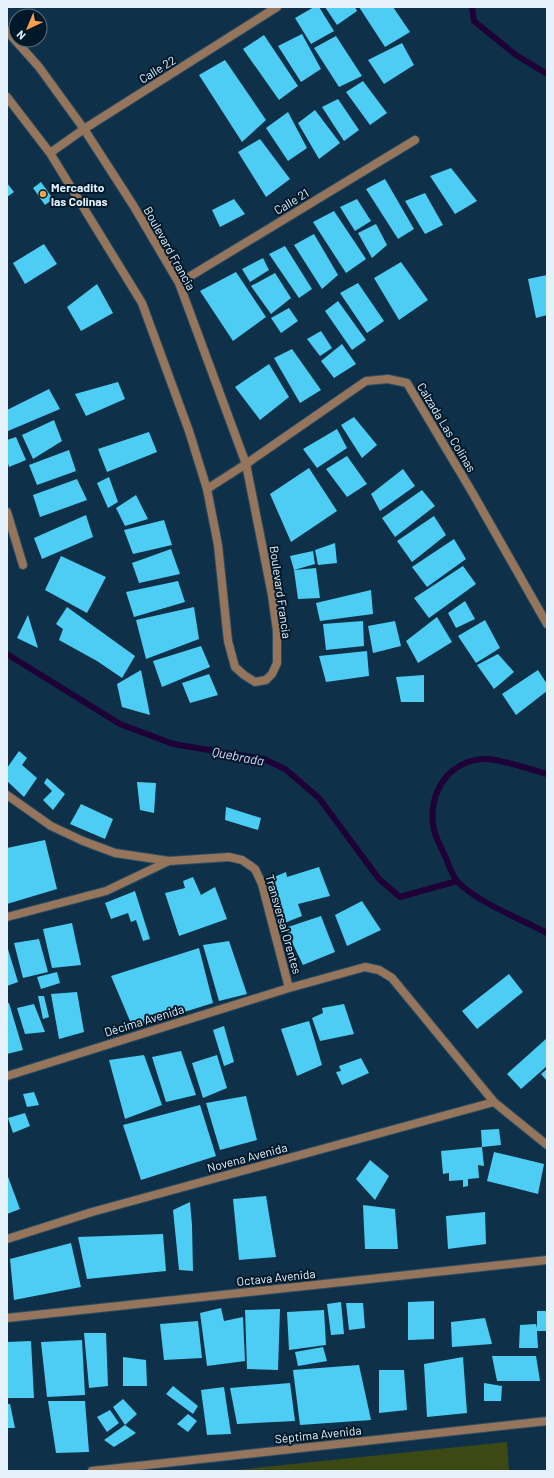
<svg xmlns="http://www.w3.org/2000/svg" width="554" height="1478" font-family="Barlow,sans-serif">
<style>
.green{fill:#3d4914}
.lines{fill:none;stroke-linecap:round;stroke-linejoin:round}
.stream{stroke:#1d0137;stroke-width:6}
.building{fill:#4dcdf3}
.minor-casing{stroke:#2c4c62;stroke-width:10}
.tertiary-casing{stroke:#2c4c62;stroke-width:10}
.minor{stroke:#95755b;stroke-width:8}
.tertiary{stroke:#95755b;stroke-width:8}
.poi-dot{fill:#f9a04c;stroke:#00192a;stroke-width:1.5}
.labels{text-anchor:middle;dominant-baseline:central;stroke-width:4;stroke-linejoin:round;paint-order:stroke}
.street-label{font-size:12px;fill:#e5f2fc;stroke:#00192a}
.poi-label{font-size:12px;font-weight:bold;fill:#e5f2fc;stroke:#00192a;text-anchor:start}
.water-label{font-size:13px;font-style:italic;fill:#e1d1fd;stroke:#00192a}
</style>
<rect width="100%" height="100%" fill="#0e3149"/>
<path class="green" d="M507,1442L509,1471H226Z"/>
<g class="lines">
<path class="stream" d="M472,7L474,21L516,55L547,74
M7,654L120,724L173,744L264,759L285,769L319,798L379,879L400,897L457,881
M547,774C533,770 502,760 488,759C449,758 426,794 434,830C436,839 442,849 446,858C449,865 452,876 458,882C475,901 523,920 547,933"/>
</g>
<path class="building" d="M314,7H319L334,31L311,44L295,18Z
M325,7H355L357,11L337,25Z
M359,7H393L410,32L385,47Z
M302,34L321,69L301,82L278,46Z
M264,35L298,86L279,100L243,49Z
M336,36L362,76L339,87L314,48Z
M402,43L414,65L384,84L368,60Z
M225,60L266,120L242,142L199,75Z
M363,81L387,113L370,125L346,92Z
M338,99L359,130L344,141L322,107Z
M315,110L340,143L319,159L298,123Z
M288,112L307,148L288,161L266,128Z
M260,139L290,179L266,197L238,152Z
M451,168L477,201L455,214L430,176Z
M385,179L414,229L398,239L366,189Z
M41,182L53,199L45,205L33,188Z
M7,183L14,192L7,197Z
M425,193L443,225L425,234L405,201Z
M234,199L245,214L220,227L212,210Z
M357,199L371,221L355,231L340,207Z
M334,211L366,259L346,273L313,222Z
M376,224L387,245L372,258L358,233Z
M314,234L338,275L322,289L294,245Z
M44,244L57,264L25,284L13,263Z
M285,246L312,289L299,298L269,254Z
M263,258L269,270L250,282L242,269Z
M401,262L428,300L399,320L374,278Z
M236,272L266,317L233,341L200,291Z
M275,273L291,298L271,314L251,286Z
M547,275V315L536,318L528,279Z
M358,283L384,321L367,333L340,293Z
M97,284L113,313L81,331L67,307Z
M338,301L366,340L352,350L325,311Z
M289,308L298,321L281,333L271,318Z
M321,331L332,348L320,356L307,339Z
M342,344L356,364L334,378L321,361Z
M292,349L321,390L300,403L274,358Z
M269,364L289,397L260,420L235,387Z
M118,382L125,399L86,416L75,394Z
M49,389L60,409L8,431L7,410Z
M354,417L377,445L362,458L341,425Z
M54,420L62,441L33,459L22,435Z
M337,429L347,448L317,468L303,449Z
M149,432L157,452L107,472L98,449Z
M16,437L26,460L9,467L7,460V440Z
M69,450L76,471L37,485L29,465Z
M347,456L367,484L347,497L326,469Z
M309,468L337,511L291,542L270,494Z
M403,469L415,486L380,511L371,494Z
M109,477L118,502L108,508L97,483Z
M77,479L87,500L40,517L33,495Z
M422,490L435,506L395,537L382,518Z
M136,495L148,519L125,526L116,508Z
M86,515L93,537L42,559L34,538Z
M434,516L446,535L412,562L397,541Z
M164,520L172,545L133,554L124,530Z
M454,539L466,559L427,587L412,567Z
M335,543L337,563L318,565L315,550Z
M171,549L180,574L139,583L132,563Z
M313,551L315,564L294,570L316,568L320,598L298,599L294,570L290,556Z
M61,556L106,577L87,613L45,590Z
M463,566L476,584L429,618L414,598Z
M178,581L185,602L134,617L126,592Z
M371,590L373,614L320,621L316,603Z
M465,601L475,619L456,628L448,613Z
M67,607L135,656L122,678L97,661L59,640L63,629L56,624Z
M194,607L199,639L146,659L136,620Z
M28,615L38,648L17,638Z
M437,617L452,642L418,663L406,641Z
M485,620L500,648L476,663L458,636Z
M363,621L364,646L326,650L323,624Z
M395,621L401,646L373,653L368,626Z
M201,646L210,667L162,687L153,661Z
M367,651L369,676L326,682L319,656Z
M498,654L514,672L494,689L477,665Z
M141,670L150,715L122,707L117,684Z
M538,670L547,684V691L516,715L502,694Z
M209,674L218,695L190,703L182,683Z
M424,675V702H401L396,677Z
M19,751L27,758L22,765L37,778L24,797L7,781V768Z
M47,778L65,794L53,810L43,800L52,791L44,783Z
M137,782L156,783L154,813L140,810Z
M81,804L113,819L105,839L70,824Z
M226,807L261,818L258,830L225,820Z
M45,840L57,889L7,904V848Z
M319,867L330,896L298,904L302,916L282,924L267,880L286,872L287,877Z
M193,877L201,895L215,887L227,919L179,936L165,893L185,888L183,881Z
M135,891L150,939L143,941L136,920L131,922L128,913L111,919L105,903Z
M362,901L381,930L347,946L335,915Z
M321,916L335,952L303,965L285,928Z
M72,923L81,965L52,968L43,929Z
M39,939L48,972L23,978L14,943Z
M229,941L247,994L219,1001L203,945Z
M7,946L18,982L7,986Z
M199,948L213,1003L133,1028L111,976Z
M57,972L60,983L41,989L37,977Z
M509,974L523,992L477,1029L462,1011Z
M77,992L84,1032L59,1039L51,994Z
M38,996H44L49,1017L43,1019Z
M7,1003H9L23,1050L7,1054Z
M34,1004L45,1032L25,1034L17,1008Z
M344,1004L354,1034L320,1041L312,1018L323,1013L322,1008Z
M309,1021L322,1065L297,1076L281,1029Z
M224,1026L234,1062L224,1066L213,1030Z
M547,1038V1066L521,1089L507,1074Z
M181,1051L196,1095L166,1102L152,1057Z
M144,1055L162,1105L125,1119L109,1060Z
M217,1055L227,1088L203,1098L192,1063Z
M361,1058L369,1073L342,1085L336,1072L341,1071L339,1066Z
M547,1069V1081L541,1074Z
M34,1092L39,1105L27,1107L23,1094Z
M246,1096L257,1140L220,1150L206,1103Z
M200,1105L216,1156L141,1180L123,1125Z
M25,1113L30,1126L13,1133L8,1118Z
M499,1129L501,1145L482,1147L481,1130Z
M482,1147L484,1166L478,1165L479,1178L468,1179V1186L463,1187V1180L449,1181V1173L443,1174L441,1151Z
M494,1152L544,1164L538,1194L487,1181Z
M370,1160L389,1176L375,1200L356,1179Z
M7,1174L20,1209L7,1214Z
M266,1196L276,1257L239,1260L233,1199Z
M190,1202L192,1225L193,1271L179,1270L173,1210Z
M363,1205L395,1209L398,1249H365Z
M485,1212L486,1244L448,1249L446,1216Z
M163,1234L166,1271L87,1279L78,1237Z
M71,1243L81,1287L14,1300L10,1259Z
M434,1301V1339L408,1340V1302Z
M341,1302L344,1334L331,1335L327,1304Z
M346,1303H363L365,1328L349,1330Z
M221,1308L224,1321L243,1317L245,1361L207,1366L200,1313Z
M280,1309L278,1370L247,1369L245,1310Z
M324,1310L326,1345L289,1350L287,1312Z
M537,1311H547V1331H537L538,1348H519L520,1325L536,1324L537,1328Z
M485,1318L492,1344L452,1347L451,1322Z
M198,1321L202,1358L164,1360L160,1324Z
M84,1333H106L108,1386L89,1388Z
M82,1340L85,1395L47,1397L41,1342Z
M31,1341L34,1398H7V1342Z
M323,1347L327,1361L298,1366L295,1352Z
M492,1356H536L540,1381H497Z
M123,1357L146,1360L147,1386H123Z
M463,1357L467,1413L427,1417L424,1364Z
M359,1365L371,1420L300,1425L293,1370Z
M379,1370H404L407,1410L379,1413Z
M290,1383L295,1421L237,1424L230,1388Z
M484,1383L502,1386L501,1401H484Z
M173,1386L198,1406L193,1414L166,1394Z
M224,1387L231,1434L207,1435L201,1390Z
M123,1399L137,1414L125,1425L113,1407Z
M48,1401H85L89,1452L56,1453Z
M7,1404H10L15,1428H7Z
M110,1410L119,1423L107,1432L97,1417Z
M188,1414L197,1421L188,1432L177,1424Z
M125,1425L136,1433L114,1447L104,1440Z"/>
<g class="lines">
<defs>
<path id="minor" d="M7,31L39,67L84,129L133,205L179,283L246,464L272,595L277,631V663L272,674L266,680L255,682L244,675L235,667L228,641L218,545L207,489L189,431L142,303L50,153L7,97
M50,153L84,129L277,7
M179,283L415,140
M207,489L246,464L366,381L388,379L407,383L472,492L547,624
M7,512L23,565
M7,795L51,826L83,841L115,853L169,861L229,857L242,860L255,869L262,884L289,988L365,967L379,970L392,978L494,1102L547,1145
M7,917L106,891L169,861
M7,1076L289,988
M7,1239L92,1212L494,1102
M7,1318L547,1260"/>
<path id="tertiary" d="M92,1471L547,1421"/>
</defs>
<use href="#minor" class="minor-casing"/>
<use href="#tertiary" class="tertiary-casing"/>
<use href="#minor" class="minor"/>
<use href="#tertiary" class="tertiary"/>
</g>
<circle class="poi-dot" cx="43" cy="194" r="4"/>
<g class="labels">
<g class="street-label">
<text transform="translate(157 69) rotate(-32)">Calle 22</text>
<text transform="translate(291 201) rotate(-31)">Calle 21</text>
<text transform="translate(170 248) rotate(61)">Boulevard Francia</text>
<text transform="translate(447 427) rotate(59)">Calzada Las Colinas</text>
<text transform="translate(281 592) rotate(82)">Boulevard Francia</text>
<text transform="translate(284 924) rotate(74)">Transversal Orentes</text>
<text transform="translate(144 1020) rotate(-17)">Décima Avenida</text>
<text transform="translate(247 1157) rotate(-15)">Novena Avenida</text>
<text transform="translate(276 1277) rotate(-6)">Octava Avenida</text>
<text transform="translate(318 1434) rotate(-6)">Séptima Avenida</text>
</g>
<g class="poi-label">
<text x="51" y="187">Mercadito<tspan x="51" dy="14">las Colinas</tspan></text>
</g>
<g class="water-label">
<text transform="translate(238 756) rotate(11)">Quebrada</text>
</g>
</g>
<rect width="554" height="1478" fill="none" stroke="#e5f2fc" stroke-width="16"/>
<g transform="translate(28 28) rotate(224)"><circle r="19" fill="#00192a" stroke="#5c707e"/>
<path d="M0-3L7 15L0 10L-7 15Z" fill="#f9a04c"/>
<text y="-6" font-size="11" font-weight="bold" text-anchor="middle" fill="#e5f2fc">N</text>
</g>
</svg>
